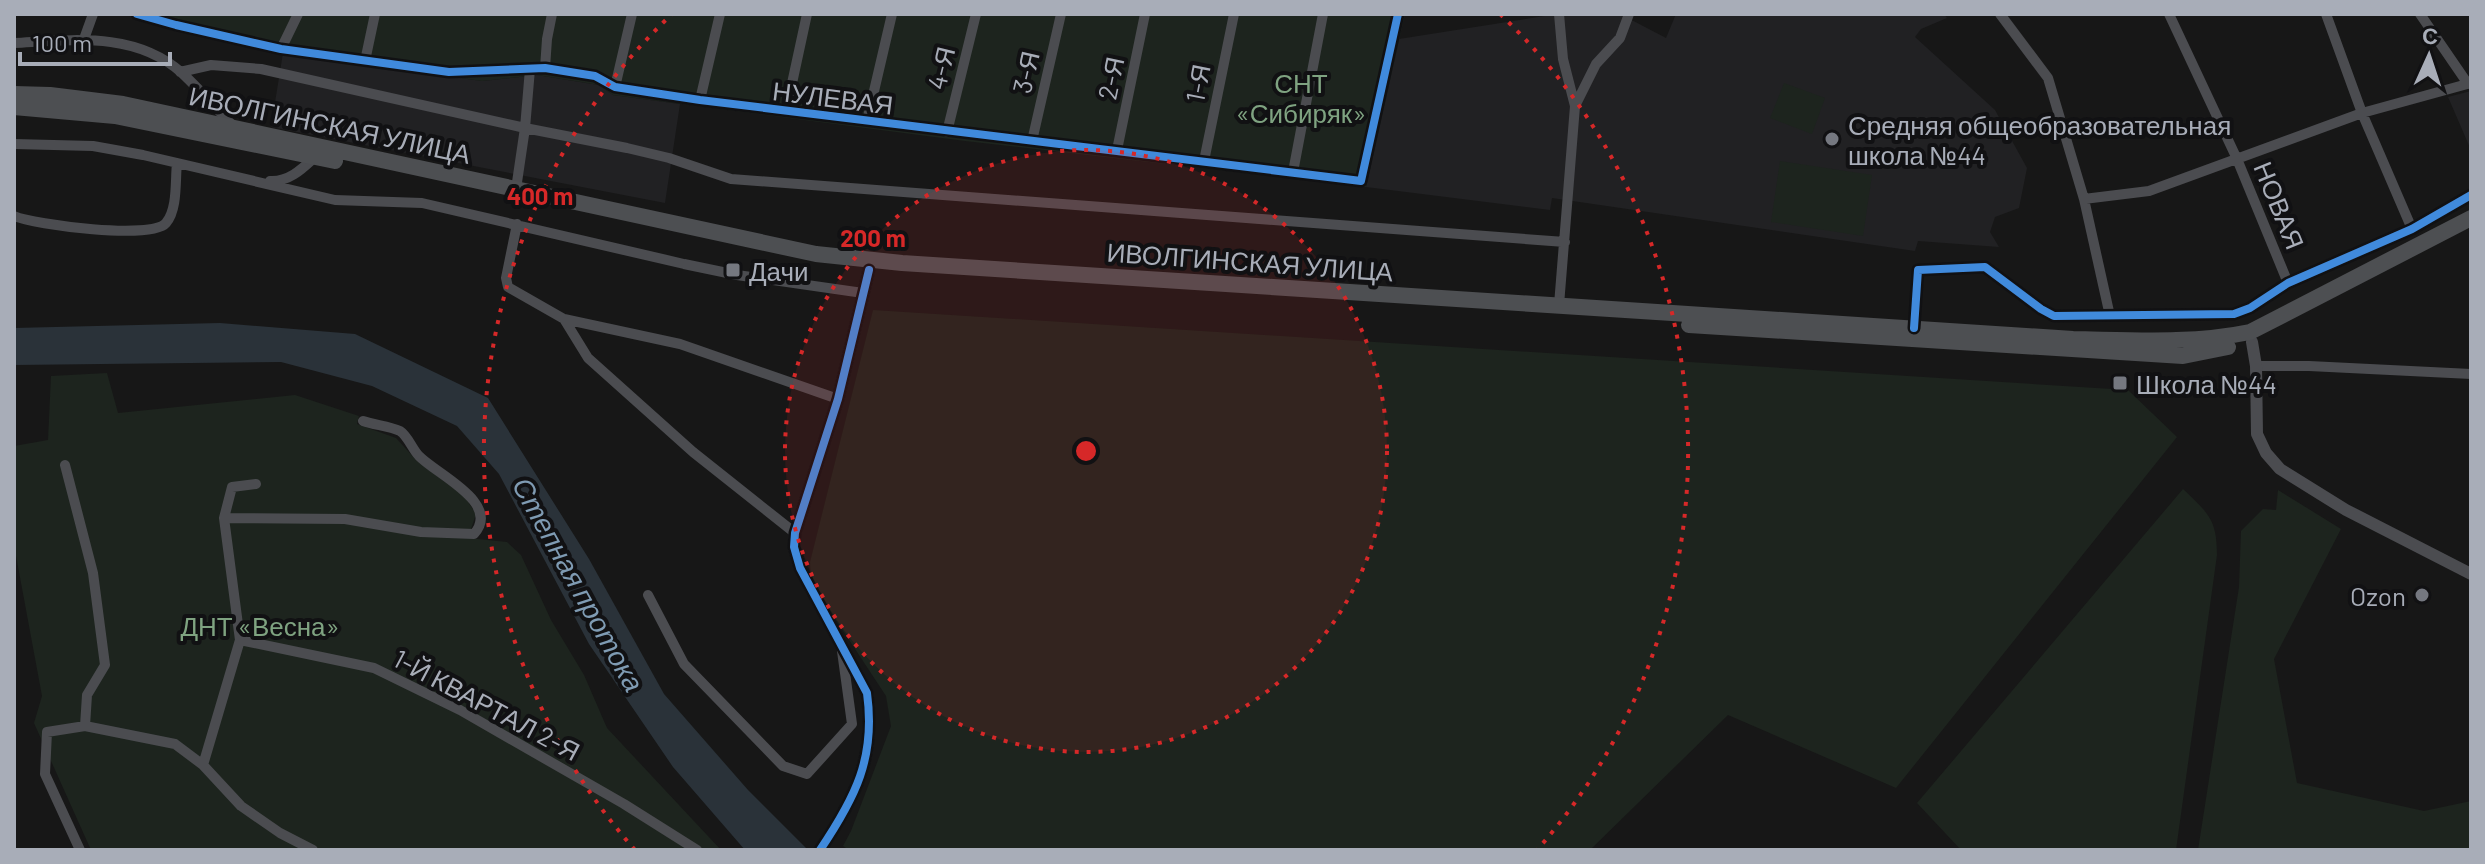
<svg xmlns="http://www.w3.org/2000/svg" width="2485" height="864" font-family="Barlow,sans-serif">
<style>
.built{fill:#212123}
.green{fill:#1d241e}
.water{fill:#2a3239}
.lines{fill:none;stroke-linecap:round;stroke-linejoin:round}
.minor{stroke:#4b4c50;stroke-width:10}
.tertiary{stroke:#4b4c50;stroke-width:12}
.primary{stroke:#4d4f52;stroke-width:16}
.cycleway-casing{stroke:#111113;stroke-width:13}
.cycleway{stroke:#408adc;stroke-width:8}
.ring{fill:none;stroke:#d62828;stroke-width:4;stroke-dasharray:4 8}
.poi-dot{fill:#757880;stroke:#111113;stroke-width:3}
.labels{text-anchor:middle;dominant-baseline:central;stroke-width:8;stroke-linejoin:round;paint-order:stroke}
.street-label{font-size:26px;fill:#a8adb8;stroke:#111113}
.park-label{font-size:26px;fill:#7fa381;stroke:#111113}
.poi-label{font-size:26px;fill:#a8adb8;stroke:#111113;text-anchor:start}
.water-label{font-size:28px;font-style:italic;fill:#7f9bb3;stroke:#111113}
.centre{fill:#d62828;stroke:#111113;stroke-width:4}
.ring-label{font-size:24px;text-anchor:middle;font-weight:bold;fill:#d62828;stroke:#111113;stroke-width:8;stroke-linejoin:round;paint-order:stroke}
</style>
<rect width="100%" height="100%" fill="#171717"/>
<path class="built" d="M1557,14H1620L1666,38L1676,14H1944L1947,18L1921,29L1915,37L1995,110L2027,168L2019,208L1995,217L1990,232L1999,247L1918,241L1915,251L1552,198L1550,210L1366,187L1399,39Z
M283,53L482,81L537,75L599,85L613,95L680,104L665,203L271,127Z
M2471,91V150L2448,97Z"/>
<path class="green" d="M122,14H1405L1366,187L965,141L613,95L599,85L537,75L482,81L261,50Z
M1784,83L1825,98L1812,134L1770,118Z
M1780,161L1872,175L1863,236L1771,222Z
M873,310L2128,390L2177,437L1896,788L1728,715L1590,850H849L843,846L851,831L891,726L886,696L811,582L810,562Z
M107,373L118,413L295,395L359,416L357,424L396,438L417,461L465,497L476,514L468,538L507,542L521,555L551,620L584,675L607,728L721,850H91L34,723L42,696L14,545V446L48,440L51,376Z
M2183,489C2208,513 2217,519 2217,555L2176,850H1961L1917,803Z
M2278,490L2341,529L2274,659L2297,783L2424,811L2471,801V850H2198L2239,587L2241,531L2263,509L2276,510Z"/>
<path class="water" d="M220,323L355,334L488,398L589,559L664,694L748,790L808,850H745L673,767L589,644L499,474L457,426L372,386L281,362L14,365V328Z"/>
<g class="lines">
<path class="minor" d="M137,14L176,25L281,49L449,72L545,68L595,76L615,87L700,100L1361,181L1398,14
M1559,14L1563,59L1575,106
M2000,14L2048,78L2084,199L2110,316
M2169,14L2237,159L2288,283
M2326,14L2362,113L2412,229
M2420,14L2468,84
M84,39L93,14
M14,43C72,40 135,31 182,73C200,90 217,109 234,127
M281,49L298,14
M365,61L375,14
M545,68L547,39L552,14
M180,72L211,65L261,69L525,128L627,148L669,158L731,179L1565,242
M615,87L632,14
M700,100L720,14
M786,111L807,14
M867,121L892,14
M947,132L976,14
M1032,141L1061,14
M14,144L93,146L143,155L335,200L422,203L684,264L737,275L863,293
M1117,150L1145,14
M1204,161L1234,14
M1293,172L1323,14
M270,181C289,182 302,169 315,157
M516,189L525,128L530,69
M2084,199L2149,191L2362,113L2471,83
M14,216C35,225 152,240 166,223C178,209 175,180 177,163
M517,224L506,278L508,287L564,319L588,358L693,452L795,533
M1559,305L1575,106L1596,64L1620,38L1629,14
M564,319L680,344L838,399
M1914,328L1918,270L1985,267L2041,309L2054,316L2234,314L2250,308L2288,283L2412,229L2471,195
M2256,366H2309L2471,374
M65,465L93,573L105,665L87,695L85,726L175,744L203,765L241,806L280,833L313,850
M224,518L345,519L421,532L474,534C502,503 436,474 419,456C412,449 408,436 400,431C389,426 374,425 363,421
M648,595L684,664L783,766L807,774L852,724L842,651
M240,640L374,668L460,710L624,804L697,850
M203,765L240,640L224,518L232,487L256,484
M80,850L45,774L47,732L85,726"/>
<path class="tertiary" d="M2252,342L2256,366L2257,434L2266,453L2280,469L2346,510L2471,574
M820,850C855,798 876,758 867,693L800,568L794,547L795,533L838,399L869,270"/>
<path class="primary" d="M14,94L50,95L123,104L816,254L902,263L2073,339C2133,340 2192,344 2250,332L2471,218
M14,107L115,116L335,161
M1689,325L2183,356L2228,347"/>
<defs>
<path id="cycleway" d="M137,14L176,25L281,49L449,72L545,68L595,76L615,87L700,100L1361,181L1398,14
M1914,328L1918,270L1985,267L2041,309L2054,316L2234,314L2250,308L2288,283L2412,229L2471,195
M820,850C855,798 876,758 867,693L800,568L794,547L795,533L838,399L869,270"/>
</defs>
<use href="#cycleway" class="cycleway-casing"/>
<use href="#cycleway" class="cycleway"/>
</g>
<circle cx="1086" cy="451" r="301" fill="#d62828" fill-opacity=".12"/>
<g class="ring">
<circle cx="1086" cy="451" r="301"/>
<path d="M635 850A602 602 0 0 1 672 14M1500 14A602 602 0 0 1 1537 850"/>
</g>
<g class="poi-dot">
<circle cx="1832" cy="139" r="8"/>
<rect x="725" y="262" width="16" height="16" rx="4"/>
<rect x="2112" y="375" width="16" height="16" rx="4"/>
<circle cx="2422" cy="595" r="8"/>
</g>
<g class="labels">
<g class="street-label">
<text transform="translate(940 68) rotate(-76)">4-Я</text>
<text transform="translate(1025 72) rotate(-77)">3-Я</text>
<text transform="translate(1110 78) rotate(-78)">2-Я</text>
<text transform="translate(1197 83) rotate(-79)">1-Я</text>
<text transform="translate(833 97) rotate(7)">НУЛЕВАЯ</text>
<text transform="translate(330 124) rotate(12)">ИВОЛГИНСКАЯ УЛИЦА</text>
<text transform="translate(2280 205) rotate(68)">НОВАЯ</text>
<text transform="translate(1250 261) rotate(4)">ИВОЛГИНСКАЯ УЛИЦА</text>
<text transform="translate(487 704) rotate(28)">1-Й КВАРТАЛ 2-Я</text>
</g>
<g class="park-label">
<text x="1301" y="82">СНТ<tspan x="1301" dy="30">«Сибиряк»</tspan></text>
<text x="260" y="625">ДНТ «Весна»</text>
</g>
<g class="poi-label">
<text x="1848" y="124">Средняя общеобразовательная<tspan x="1848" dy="30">школа №44</tspan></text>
<text x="749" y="270">Дачи</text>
<text x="2136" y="383">Школа №44</text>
<text x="2406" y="595" text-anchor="end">Ozon</text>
</g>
<g class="water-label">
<text transform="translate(579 584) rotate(61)">Степная протока</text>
</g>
</g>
<circle cx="1086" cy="451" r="12" class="centre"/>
<g class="ring-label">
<text x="540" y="205">400 m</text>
<text x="873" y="247">200 m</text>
</g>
<rect width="2485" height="864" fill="none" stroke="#a8adb8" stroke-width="32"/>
<g transform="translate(2429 56) rotate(3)" stroke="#111113" stroke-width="6" paint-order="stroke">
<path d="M0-6L14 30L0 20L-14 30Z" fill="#a8adb8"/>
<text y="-12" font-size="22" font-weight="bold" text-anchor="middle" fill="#a8adb8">С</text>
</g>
<path d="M20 52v12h150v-12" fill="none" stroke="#a8adb8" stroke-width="4"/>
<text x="32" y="52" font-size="24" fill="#a8adb8" stroke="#111113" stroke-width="6" paint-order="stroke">100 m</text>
</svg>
